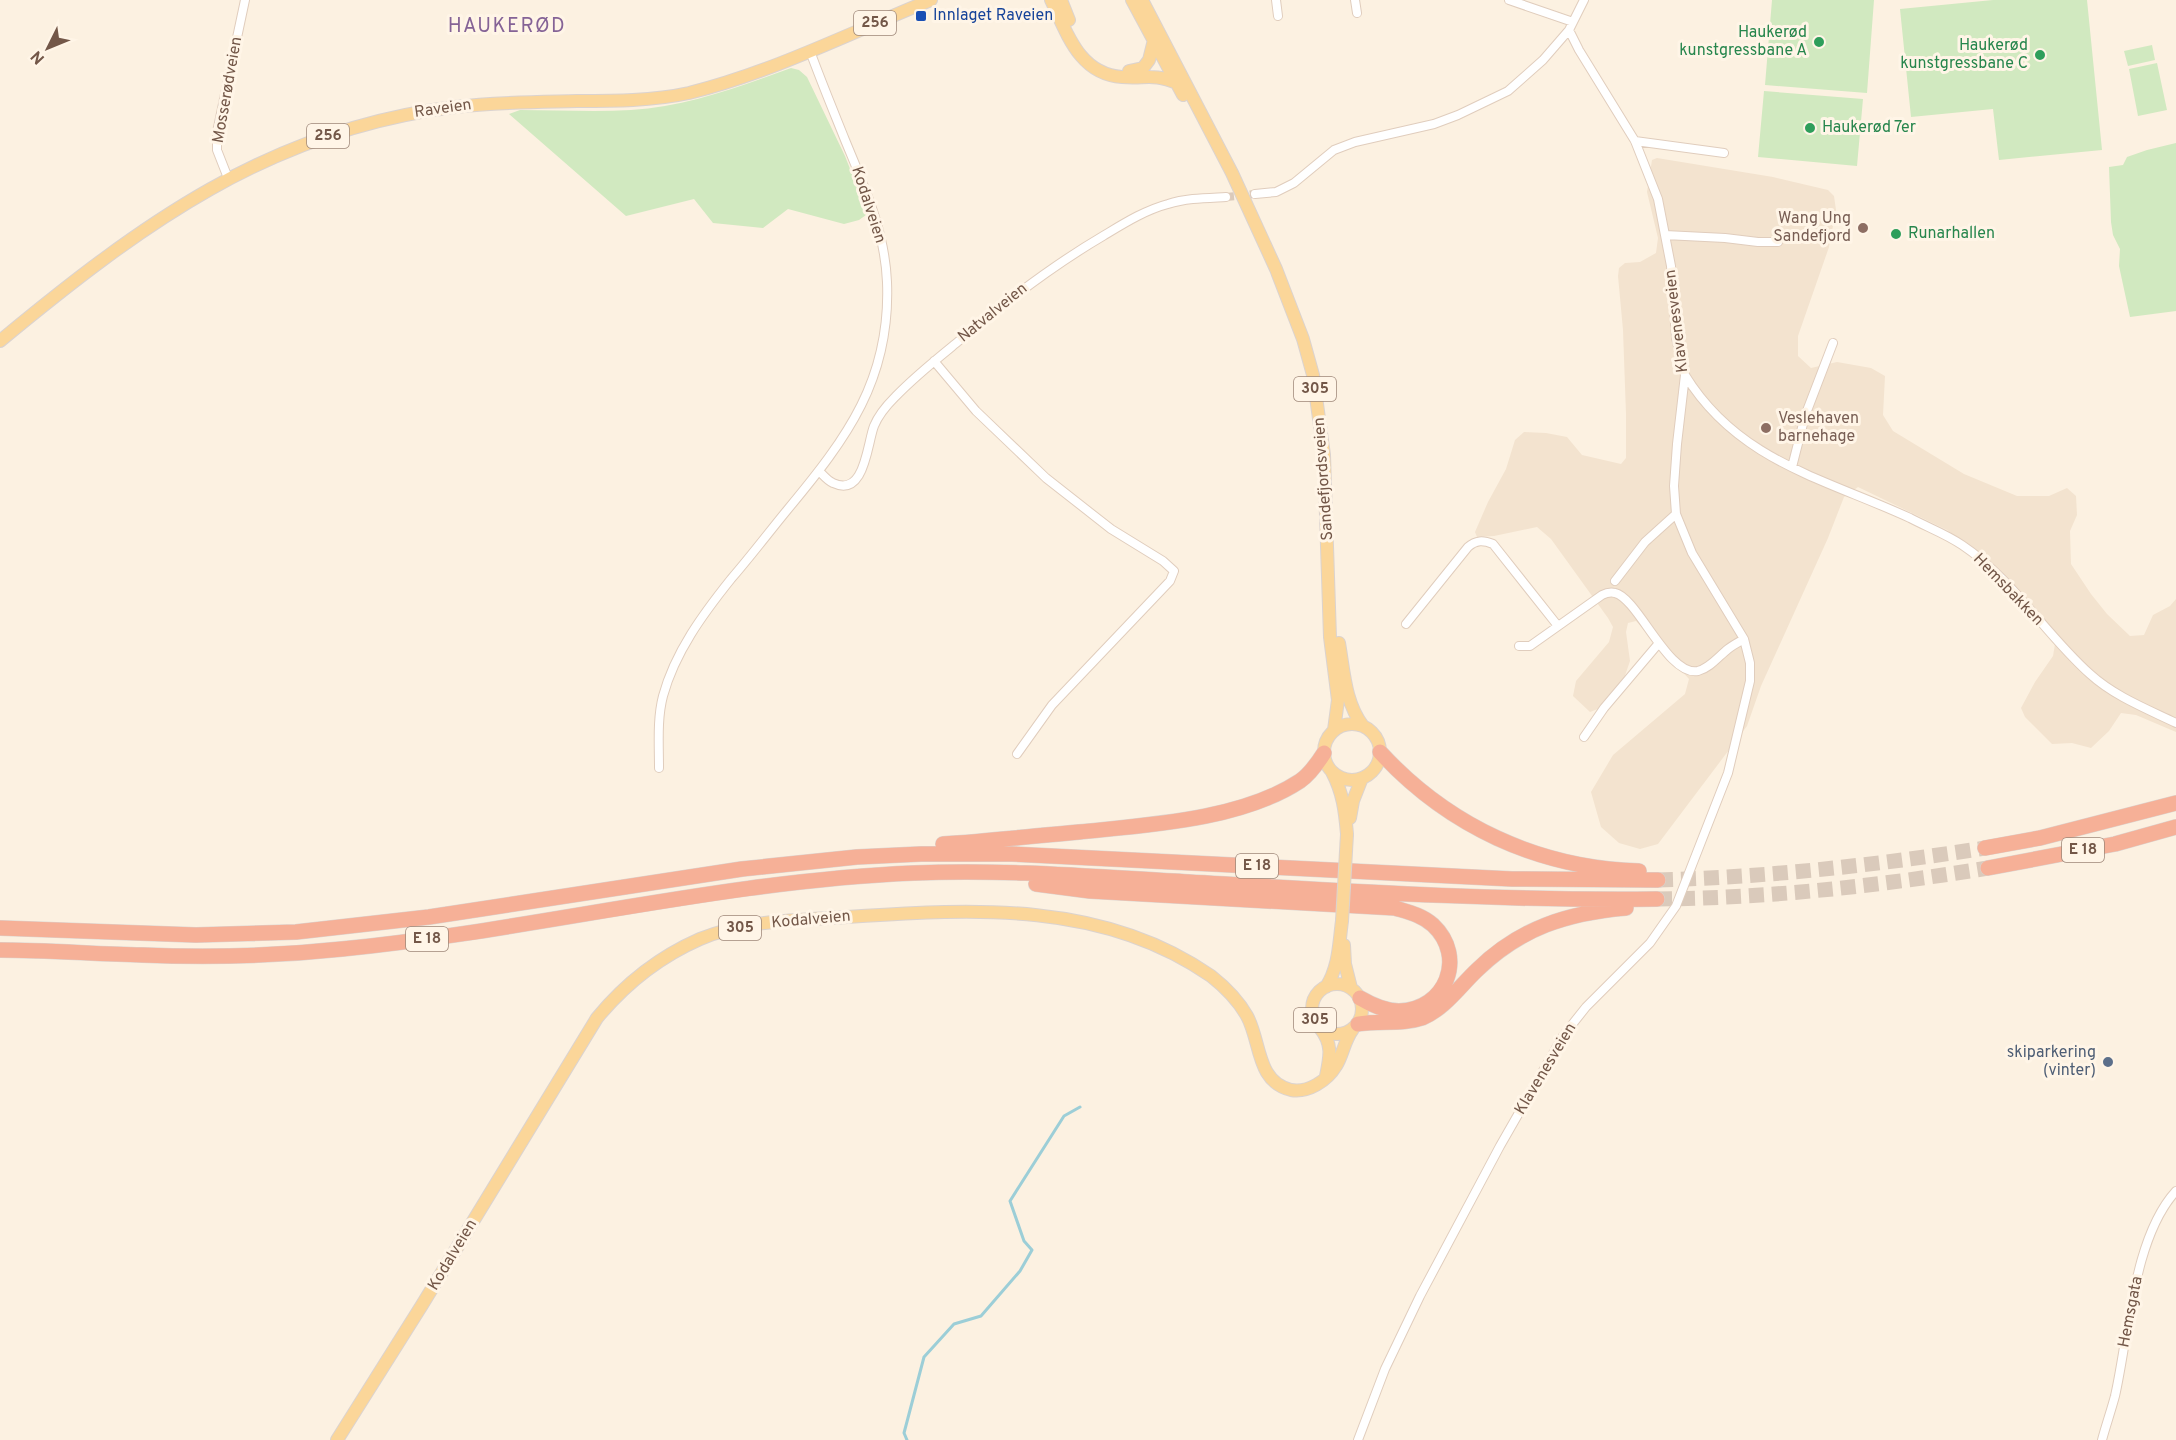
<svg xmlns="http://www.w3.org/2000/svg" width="2176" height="1440" font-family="Overpass,sans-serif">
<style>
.residential{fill:#f3e3cf}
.green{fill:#d1e9c0}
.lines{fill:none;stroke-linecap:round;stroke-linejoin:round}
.stream{stroke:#9cced7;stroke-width:3}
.minor-tunnel{stroke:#dacabb;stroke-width:8;stroke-dasharray:8 4;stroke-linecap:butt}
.motorway-tunnel{stroke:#dacabb;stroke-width:15;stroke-dasharray:15 8;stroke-linecap:butt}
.minor-casing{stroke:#e0cdbd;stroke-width:10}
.primary-casing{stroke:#dbd3cf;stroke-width:14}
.motorway-casing{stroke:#dbd3cf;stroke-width:16}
.minor{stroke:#fff;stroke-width:8}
.primary{stroke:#fbd699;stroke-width:12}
.motorway{stroke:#f6b097;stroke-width:15}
.primary-bridge-casing{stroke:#dbd3cf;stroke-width:14;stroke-linecap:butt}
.primary-bridge{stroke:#fbd699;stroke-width:12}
.transit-dot{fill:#1a4fb4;stroke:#fff5e7;stroke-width:2}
.leisure-dot{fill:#2e9e5b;stroke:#fff5e7;stroke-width:2}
.education-dot{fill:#8d6e63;stroke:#fff5e7;stroke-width:2}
.service-dot{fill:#5c6f8a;stroke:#fff5e7;stroke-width:2}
.labels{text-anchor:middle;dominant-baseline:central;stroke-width:6;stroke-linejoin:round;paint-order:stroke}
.shield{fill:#fff5e7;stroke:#9d8678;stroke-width:1.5}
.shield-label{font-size:15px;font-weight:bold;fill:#735748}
.transit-label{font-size:16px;fill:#164399;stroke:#fff5e7;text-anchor:start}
.leisure-label{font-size:16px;fill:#27864d;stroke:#fff5e7;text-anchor:end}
.street-label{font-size:16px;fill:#735748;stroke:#fff5e7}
.education-label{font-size:16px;fill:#785e54;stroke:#fff5e7;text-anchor:end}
.service-label{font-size:16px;fill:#4e5e75;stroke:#fff5e7;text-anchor:end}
.quarter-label{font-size:20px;letter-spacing:1.5px;fill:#856396;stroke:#fff5e7}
</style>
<rect width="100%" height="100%" fill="#fcf1e1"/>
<path class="residential" d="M1657,158L1773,177L1828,190L1834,196L1836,210L1829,247L1798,336V356L1811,368L1837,362L1871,368L1885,376L1883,415L1893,431L1964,474L2017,496H2049L2067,488L2076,496L2077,515L2070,531L2071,564L2091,594L2107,614L2130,636L2144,635L2153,615L2170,606L2176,599V732L2136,715L2121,713L2109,731L2091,748L2072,743L2052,744L2025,717L2021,708L2035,682L2053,656L2055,644L2042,617L2001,571L1947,530L1858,487L1844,497L1828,538L1761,686L1747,726L1658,844L1640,849L1619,843L1601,827L1591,792L1613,755L1685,694L1689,679L1636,621L1628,623L1626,632L1630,661L1619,693L1608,705L1590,712L1573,696L1576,681L1609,642L1613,627L1608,618L1551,539L1537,527L1494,536L1477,537L1475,532L1488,502L1506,469L1515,440L1524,432L1546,433L1567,437L1582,455L1621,464L1626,458V414L1623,330L1618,276L1619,268L1625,263L1640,262L1656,253L1658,238L1647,192L1652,160Z"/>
<path class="green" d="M1772,0H1874L1867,93L1765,85Z
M1993,0H2087L2102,150L1999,160L1993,109L1911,117L1900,9Z
M2152,45L2155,60L2128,66L2124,51Z
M2157,63L2167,110L2138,116L2129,69Z
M791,68L799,70L807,77L845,156L865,207L866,215L859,220L844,224L788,209L763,228L713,223L694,199L626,216L509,114L520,110C556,110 594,112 631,110C686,107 739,87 791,68Z
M1764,91L1863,99L1857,166L1758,157Z
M2176,143V311L2130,317L2119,266L2120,249L2113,235L2111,222L2109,167L2123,165L2127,157L2147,150Z"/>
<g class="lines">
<path class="stream" d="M907,1440L904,1433L924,1357L954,1324L981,1316L1020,1271L1032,1250L1024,1241L1010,1201L1064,1116L1080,1107"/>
<path class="minor-tunnel" d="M1226,197L1255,194"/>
<path class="motorway-tunnel" d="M1658,880C1768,877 1877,865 1985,848
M1657,899C1769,898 1878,886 1988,868"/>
<defs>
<path id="minor" d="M1276,0L1278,16
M1355,0L1357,13
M1509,0L1573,22
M1635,141L1724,153
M228,178L217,150V132L245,0
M1255,194L1276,192L1294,183L1334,150L1355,142L1434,124L1458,115L1508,91L1543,60L1569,30L1584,0
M1665,235L1725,238L1758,242H1778
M934,361L976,411L1046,478L1111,529L1163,561L1174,571L1170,581L1052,705L1017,754
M1685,375C1738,461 1823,478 1910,518C1927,527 1946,534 1962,545C2013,579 2045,634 2090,674C2114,696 2147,709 2176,723
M1792,467L1805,416L1833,343
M819,471C823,475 828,481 833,483C865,498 867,444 874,426C878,416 887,405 895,397C915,376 938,358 960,340C1005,302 1052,266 1103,236C1123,224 1145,210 1168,204C1187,198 1207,198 1226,197
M1615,581L1645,542L1676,514
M1406,624L1468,547C1476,540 1483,540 1493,544L1558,626
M1519,646H1530L1602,595C1606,593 1611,592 1615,593C1638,598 1668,677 1698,671C1710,668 1719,656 1728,649C1733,645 1739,642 1744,639
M1584,737L1604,708L1659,643
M659,768C659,744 657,719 663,696C675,652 703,614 731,579C751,556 769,532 788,509C847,438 891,379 887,282C885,231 864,186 845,140C833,110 821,81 810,51
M1358,1440L1385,1369L1420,1296L1500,1146L1563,1036L1586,1007L1650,943L1676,906L1728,773L1750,681V663L1744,639L1692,553L1676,514L1674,486L1677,444L1685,375L1676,338L1671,266L1658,199L1635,141L1579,50L1569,30
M2102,1440C2106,1425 2111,1411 2115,1396C2129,1335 2133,1238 2176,1191"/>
<path id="primary" d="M1051,0C1067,33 1079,74 1122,77C1146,79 1153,73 1177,83
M1061,0L1069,20
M1132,0L1183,95
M1142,0L1232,173L1276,269L1303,339L1313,375L1324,455L1330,637L1338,700L1334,730
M1129,71L1143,68L1149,60L1154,40
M0,341C139,226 270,129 455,107C496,102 536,102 577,101C614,101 652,101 689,93C773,72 852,32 931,0
M1339,643C1344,671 1345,703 1363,726
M1324 752a28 28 0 1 1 56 0a28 28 0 1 1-56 0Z
M1332,772C1343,793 1345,811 1347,834
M1350,818L1353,801L1362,778
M1344,945L1345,964L1351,988
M1312 1009a25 25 0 1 1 50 0a25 25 0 1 1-50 0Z
M1326,987C1339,967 1339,943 1342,921
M1320,1028C1333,1044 1330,1057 1326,1076
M337,1440L422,1305L597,1018C625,984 659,957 700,939C745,920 799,920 847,917C973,909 1102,900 1211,976C1225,987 1238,1000 1247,1016C1261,1041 1256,1082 1291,1090C1308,1093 1327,1081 1336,1066C1343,1055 1344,1041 1353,1029"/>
<path id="motorway" d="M1380,752C1448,826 1538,868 1639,871
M943,844C988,841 1034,836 1079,832C1148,825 1241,820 1300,781C1310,774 1317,764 1324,753
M1985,848L2040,838L2176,803
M1988,868L2115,844L2176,827
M1036,884L1090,891L1395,908C1408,912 1422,915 1433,925C1467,957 1446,1010 1399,1011C1385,1011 1372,1005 1360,998
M0,928L196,935L296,932L429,917L742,869L857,857L921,854H1012L1512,879L1658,880
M0,950C47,950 95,954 142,955C209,958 276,956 342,949C534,930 721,881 914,873C1006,869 1098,877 1189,882C1345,891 1501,901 1657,899
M1358,1024C1379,1020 1402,1025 1422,1018C1444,1009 1460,986 1477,970C1520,928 1567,913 1626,908"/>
</defs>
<use href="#minor" class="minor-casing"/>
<use href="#primary" class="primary-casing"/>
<use href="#motorway" class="motorway-casing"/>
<use href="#minor" class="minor"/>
<use href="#primary" class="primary"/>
<use href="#motorway" class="motorway"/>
<defs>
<path id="primary-bridge" d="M1342,921L1347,834"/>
</defs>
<use href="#primary-bridge" class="primary-bridge-casing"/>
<use href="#primary-bridge" class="primary-bridge"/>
</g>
<rect class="transit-dot" x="915" y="10" width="12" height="12" rx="3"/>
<g class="leisure-dot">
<circle cx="1819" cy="42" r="6"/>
<circle cx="2040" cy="55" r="6"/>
<circle cx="1810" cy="128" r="6"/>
<circle cx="1896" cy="234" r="6"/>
</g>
<g class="education-dot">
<circle cx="1863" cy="228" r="6"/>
<circle cx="1766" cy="428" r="6"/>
</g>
<circle class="service-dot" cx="2108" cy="1062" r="6"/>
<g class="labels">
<g class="shield">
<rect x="854" y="11" width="42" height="24" rx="4.5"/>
<rect x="307" y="124" width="42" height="24" rx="4.5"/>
<rect x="1294" y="377" width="42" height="24" rx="4.5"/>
<rect x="2062" y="838" width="42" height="24" rx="4.5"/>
<rect x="1236" y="854" width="42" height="24" rx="4.5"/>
<rect x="719" y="916" width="42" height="24" rx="4.5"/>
<rect x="406" y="927" width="42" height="24" rx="4.5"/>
<rect x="1294" y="1008" width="42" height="24" rx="4.5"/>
</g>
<g class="shield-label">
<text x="875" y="23">256</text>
<text x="328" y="136">256</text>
<text x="1315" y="389">305</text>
<text x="2083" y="850">E 18</text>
<text x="1257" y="866">E 18</text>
<text x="740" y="928">305</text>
<text x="427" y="939">E 18</text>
<text x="1315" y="1020">305</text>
</g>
<g class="transit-label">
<text x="933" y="16">Innlaget Raveien</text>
</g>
<g class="leisure-label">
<text x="1807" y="33">Haukerød<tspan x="1807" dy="18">kunstgressbane A</tspan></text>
<text x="2028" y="46">Haukerød<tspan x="2028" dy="18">kunstgressbane C</tspan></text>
<text x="1822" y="128" text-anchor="start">Haukerød 7er</text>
<text x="1908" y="234" text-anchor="start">Runarhallen</text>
</g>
<g class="street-label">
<text transform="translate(228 90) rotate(-80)">Mosserødveien</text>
<text transform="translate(443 109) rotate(-8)">Raveien</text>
<text transform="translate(868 205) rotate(72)">Kodalveien</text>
<text transform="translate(993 313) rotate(-39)">Natvalveien</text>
<text transform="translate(1677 321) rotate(-97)">Klavenesveien</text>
<text transform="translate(1324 479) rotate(-94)">Sandefjordsveien</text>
<text transform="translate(2008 590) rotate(46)">Hemsbakken</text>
<text transform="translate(811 920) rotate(-5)">Kodalveien</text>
<text transform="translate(1546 1069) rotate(-59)">Klavenesveien</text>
<text transform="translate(453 1255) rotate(-59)">Kodalveien</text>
<text transform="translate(2131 1312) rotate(-79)">Hemsgata</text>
</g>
<g class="education-label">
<text x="1851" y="219">Wang Ung<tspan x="1851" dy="18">Sandefjord</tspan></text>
<text x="1778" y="419" text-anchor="start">Veslehaven<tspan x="1778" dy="18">barnehage</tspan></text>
</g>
<g class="service-label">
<text x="2096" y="1053">skiparkering<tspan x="2096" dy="18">(vinter)</tspan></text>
</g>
<g class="quarter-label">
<text x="507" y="27">HAUKERØD</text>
</g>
</g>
<g transform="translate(48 48) rotate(227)" stroke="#fff5e7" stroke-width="4.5" paint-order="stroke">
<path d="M0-4.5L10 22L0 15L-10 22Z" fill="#735748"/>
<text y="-9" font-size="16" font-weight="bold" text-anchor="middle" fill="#735748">N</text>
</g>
</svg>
